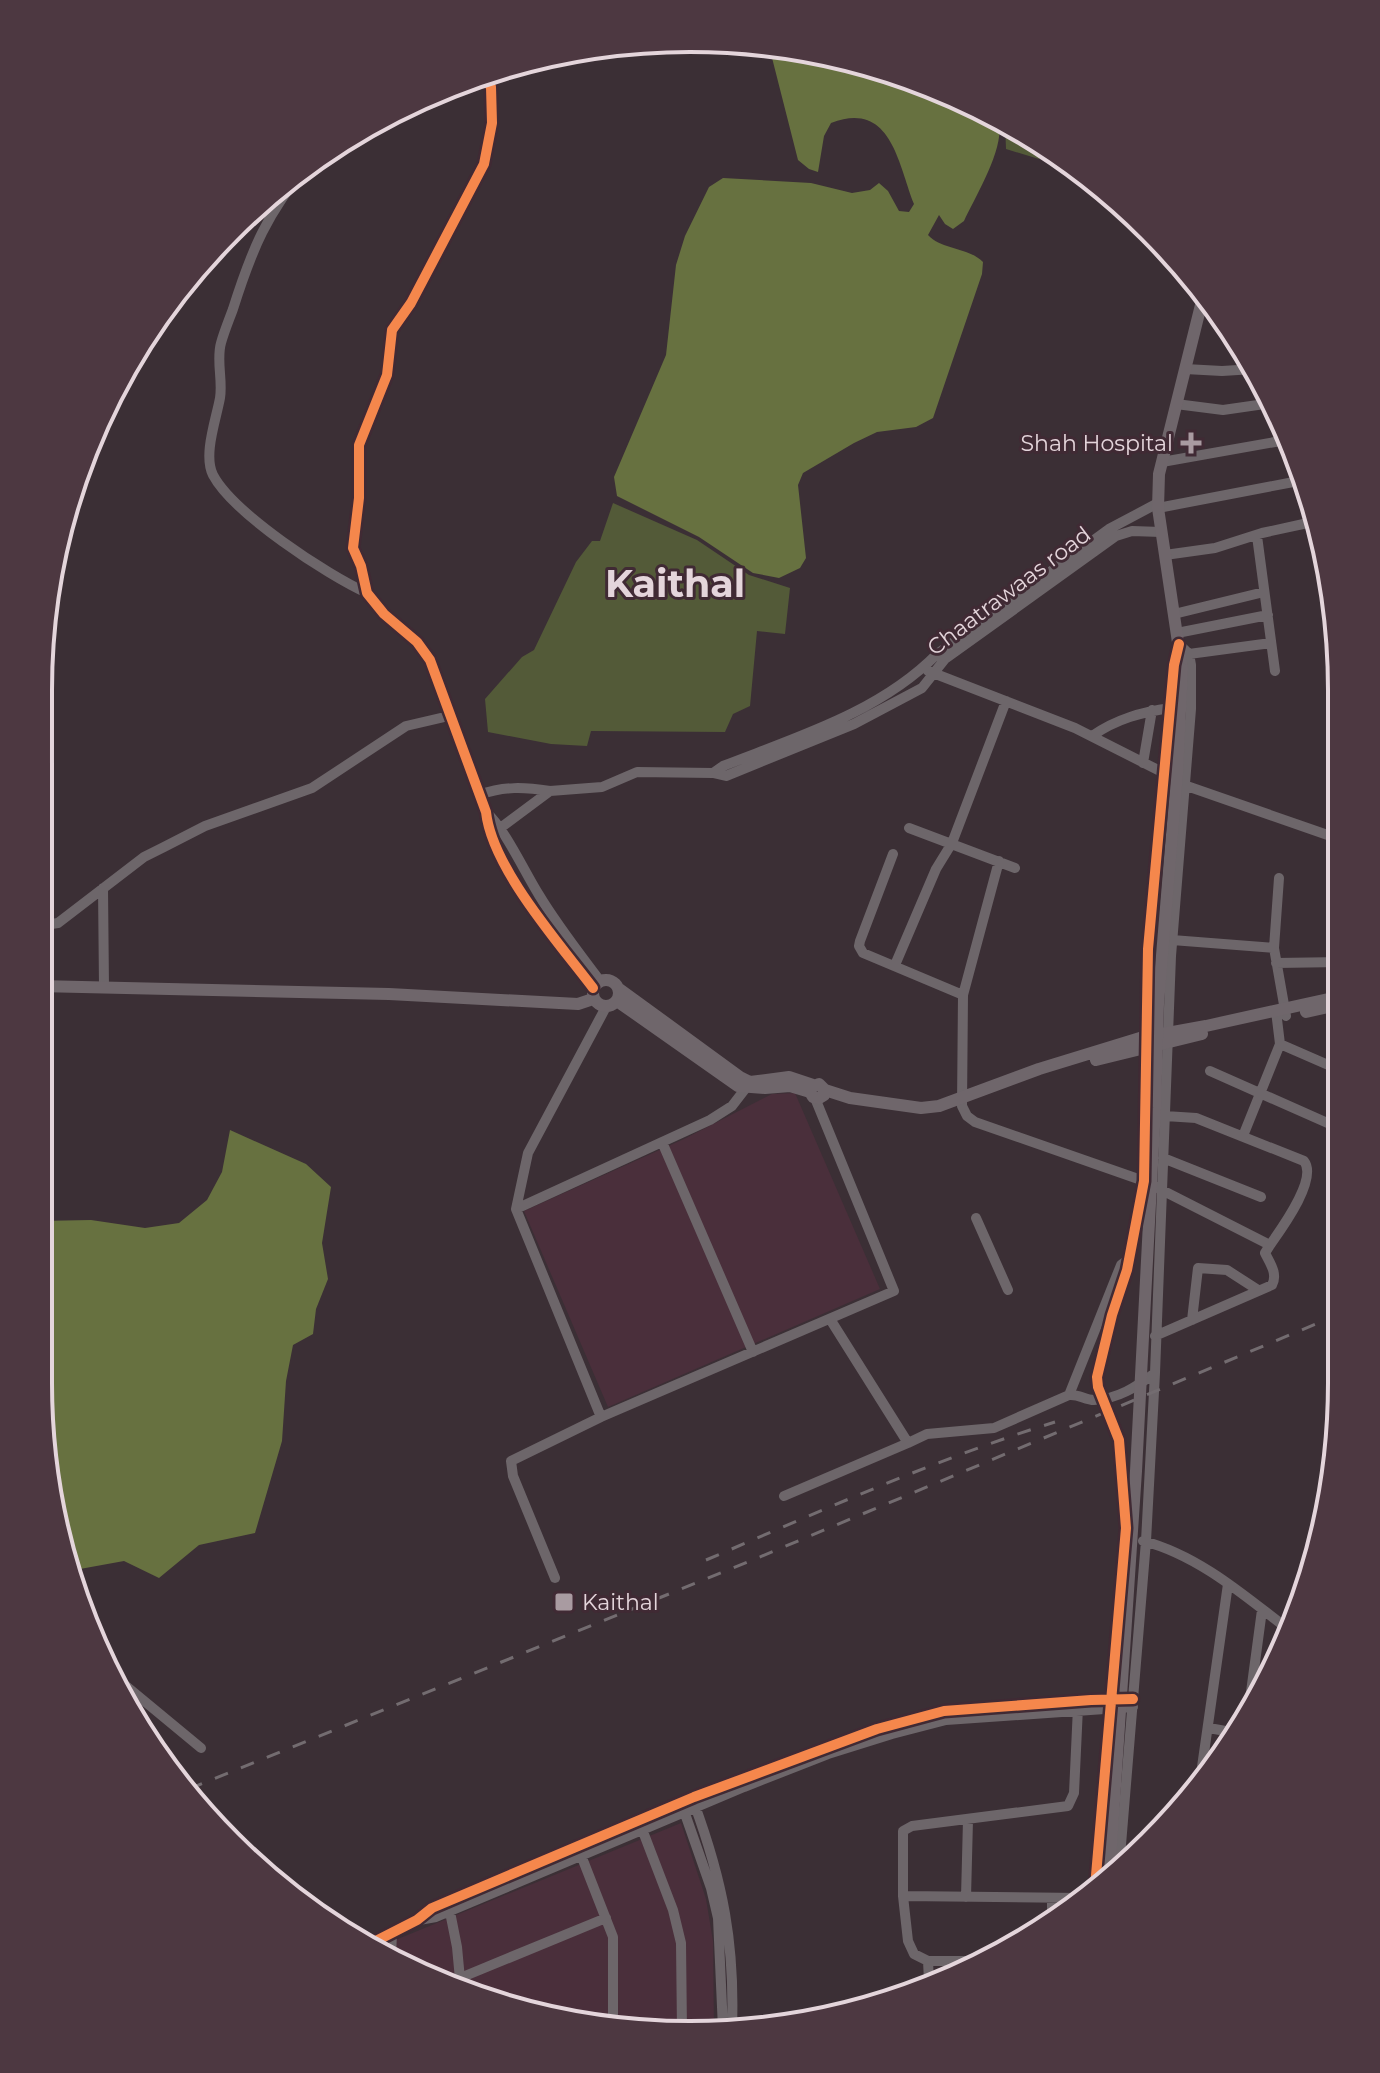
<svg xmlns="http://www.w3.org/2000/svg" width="1380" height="2073" font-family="Montserrat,sans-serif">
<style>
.built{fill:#4a2f3b}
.green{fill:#535a38}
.water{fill:#677140}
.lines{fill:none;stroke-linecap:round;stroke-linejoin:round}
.minor-tunnel{stroke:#54484e;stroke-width:10;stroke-dasharray:10 5;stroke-linecap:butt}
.minor{stroke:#6d666a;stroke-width:10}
.major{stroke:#6f666b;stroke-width:12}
.rail{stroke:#736c70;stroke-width:3;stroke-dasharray:14 14;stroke-linecap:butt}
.major-bridge{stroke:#6f666b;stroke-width:12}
.cycleway-casing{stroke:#402a34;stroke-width:15}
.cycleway{stroke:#f5874c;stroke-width:10}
.poi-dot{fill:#a99ba1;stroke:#402a34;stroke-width:3}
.labels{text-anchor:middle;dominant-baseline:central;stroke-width:6;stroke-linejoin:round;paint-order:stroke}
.poi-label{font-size:22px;fill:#e4d5db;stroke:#402a34;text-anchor:end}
.street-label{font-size:22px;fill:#e4d5db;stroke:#402a34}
.town-label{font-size:38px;font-weight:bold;fill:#e4d5db;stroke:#402a34}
.rim{fill:none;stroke:#e4d5db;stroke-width:4}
</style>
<rect width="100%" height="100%" fill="#3b2f35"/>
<path class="built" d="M795,1093L880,1289L608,1407L524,1211L684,1139L772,1094Z
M681,1823L706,1899L713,1941L714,2029L647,2034L441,1986L376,1948Z"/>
<path class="green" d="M1005,123L1044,143L1039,159L1006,149Z
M613,503L697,540L749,575L790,588L785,634L757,631L750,706L733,714L725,732L591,731L587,746L551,744L488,732L485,699L522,657L534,650L576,562L592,541H600Z"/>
<path class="water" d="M769,46L817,50L939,87L997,118C1009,142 975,197 964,221L953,229L945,224L939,215L928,235C942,250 968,247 983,262L982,274L933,418L916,427L877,432L854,443L803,473L798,485L806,558L800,568L779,578L753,573L699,537L617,496L614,477L666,355L676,265L685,236L709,187L723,178L811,183L852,193L870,190L879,183L888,191L899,211L909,212L914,204C898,163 891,100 831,123L824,136L818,172L809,169L798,160Z
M230,1130L306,1164L331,1187L322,1243L328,1279L316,1309L313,1334L293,1345L286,1381L282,1441L255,1533L199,1545L159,1578L124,1561L69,1571L38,1383V1221L91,1220L145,1228L179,1223L207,1200L222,1172Z"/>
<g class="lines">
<path class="minor-tunnel" d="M1126,1528L1119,1440L1098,1387L1097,1377L1112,1315L1127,1270"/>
<path class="minor" d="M482,75L491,87L492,123L484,164L411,303L392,330L387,375L359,445V498L353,548L361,566L367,593L384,614L417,642L430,660L486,812C492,868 559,943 593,988
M308,164C267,213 252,249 233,309C229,320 224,332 221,343C216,360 223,380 220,398C216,420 203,455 213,475C233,513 327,575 367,593
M1185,369L1222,371L1254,369
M1176,404L1223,410L1272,403
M1162,462L1292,439
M1158,508L1304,480
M1257,536L1275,671
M1165,555L1215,548L1262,533L1317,521
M1174,614L1264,592
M1177,633L1268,615
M1189,654L1271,643
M928,671L1075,728L1164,773
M1092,736C1116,719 1142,712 1171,708
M1143,763L1152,710
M713,773L723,766C797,737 880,712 937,654L1109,529L1158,503
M1184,785L1342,840
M479,795C504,786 524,787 550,791
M486,812C505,829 524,871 539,895C557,925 579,953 600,981
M909,828L1015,868
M491,835L550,791L602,787L637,772L713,773L726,776L854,724L922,688L945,659L1116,536L1132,531L1161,532
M893,854L860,941L859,946L863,953L963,995
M999,861L963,995L962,1106L967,1116L975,1122L1144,1181L1270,1245C1282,1228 1318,1179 1304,1161L1196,1118L1165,1116
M1279,878L1274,948L1286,1016
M103,888L104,987
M38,926L58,923L144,857L164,847L205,826L312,788L406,726L449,716
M1172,940L1274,948
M1276,963L1342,962
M895,965L936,869L952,843L1006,701
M1280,1044L1342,1071
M1210,1071L1332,1125
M1243,1136L1280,1044L1276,1011
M662,1142L753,1352
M1163,1158L1261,1197
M516,1209L710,1120L732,1106L749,1084
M976,1218L1008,1290
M1127,1270L1144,1181L1148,949L1174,665L1177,650
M1192,1320L1198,1268L1227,1270L1258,1290
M1155,1336L1272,1285C1278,1274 1270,1263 1265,1253L1270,1245
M1069,1395L1121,1265L1130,1258
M601,1417L516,1209L528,1153L606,1007
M908,1443L927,1434L994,1428L1069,1395C1079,1394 1085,1400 1094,1400C1118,1399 1136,1387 1155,1373L1171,956L1191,709V665L1189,654L1179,644
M784,1496L908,1443L830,1319
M1143,1541C1198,1555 1245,1596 1289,1630
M555,1578L513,1476L511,1461L601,1417L894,1291L815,1098
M114,1676L201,1748
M1078,1707L1074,1793L1068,1806L912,1826L903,1831V1896L1081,1898
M1249,1707L1262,1610
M1209,1728L1231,1732
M1201,1774L1228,1584
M694,1803C723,1882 735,1944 732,2028
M683,1808L711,1888L718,1918L723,2029
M642,1829L673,1910L681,1943L682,2031
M579,1850L613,1937V2026
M1119,1869L1146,1541L1155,1373
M1095,1887L1126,1528
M903,1896L908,1941L914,1954L928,1961H980
M966,1897L968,1820
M1052,1898V1920
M449,1907L457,1947L461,1990
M419,1920L436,1917L744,1787L828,1754L892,1734L946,1720L1133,1707
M370,1944L417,1920L432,1908L694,1797L877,1729L944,1711L1091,1700L1133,1699
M391,1957L392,1933
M928,1961L929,1981
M460,1978L606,1918"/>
<path class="major" d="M1182,669L1158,508L1159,474L1204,293
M593 993a13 13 0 1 1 26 0a13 13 0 1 1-26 0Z
M38,986L389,994L578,1004L593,999
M618,988L740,1077L750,1082L789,1077L813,1085
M617,1001L738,1086L765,1088L790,1086L810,1092
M1306,1012L1342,1004
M1096,1060L1202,1034
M825,1090L824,1095L819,1098L813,1097L810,1092L812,1087L819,1084L825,1090L850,1098L921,1108L939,1106L1039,1069L1140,1038L1206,1026L1342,996"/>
<path class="rail" d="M706,1560C821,1511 936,1459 1055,1422
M189,1789L755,1559L1342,1313"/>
<path class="major-bridge" d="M1109,1876L1136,1471L1155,1108L1158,1004L1177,774L1182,669"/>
<defs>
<path id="cycleway" d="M482,75L491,87L492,123L484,164L411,303L392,330L387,375L359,445V498L353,548L361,566L367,593L384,614L417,642L430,660L486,812C492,868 559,943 593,988
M1095,1887L1126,1528L1119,1440L1098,1387L1097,1377L1112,1315L1127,1270L1144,1181L1148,949L1174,665L1179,644
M370,1944L417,1920L432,1908L694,1797L877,1729L944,1711L1091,1700L1133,1699"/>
</defs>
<use href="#cycleway" class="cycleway-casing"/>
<use href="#cycleway" class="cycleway"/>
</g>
<g class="poi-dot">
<path d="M1187 431h8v8h8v8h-8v8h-8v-8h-8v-8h8z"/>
<rect x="554" y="1592" width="20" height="20" rx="4"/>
</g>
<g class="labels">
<g class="poi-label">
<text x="1173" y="443">Shah Hospital</text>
<text x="582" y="1602" text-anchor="start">Kaithal</text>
</g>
<g class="street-label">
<text transform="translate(1009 591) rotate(-37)">Chaatrawaas road</text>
</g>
<g class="town-label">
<text x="675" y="583">Kaithal</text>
</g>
</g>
<path d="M0 0H1380V2073H0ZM690 52H690A638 638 0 0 1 1328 690V1383A638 638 0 0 1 690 2021H690A638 638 0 0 1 52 1383V690A638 638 0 0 1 690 52Z" fill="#4d3841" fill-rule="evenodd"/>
<path class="rim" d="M690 52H690A638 638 0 0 1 1328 690V1383A638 638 0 0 1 690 2021H690A638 638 0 0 1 52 1383V690A638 638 0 0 1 690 52Z"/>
</svg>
